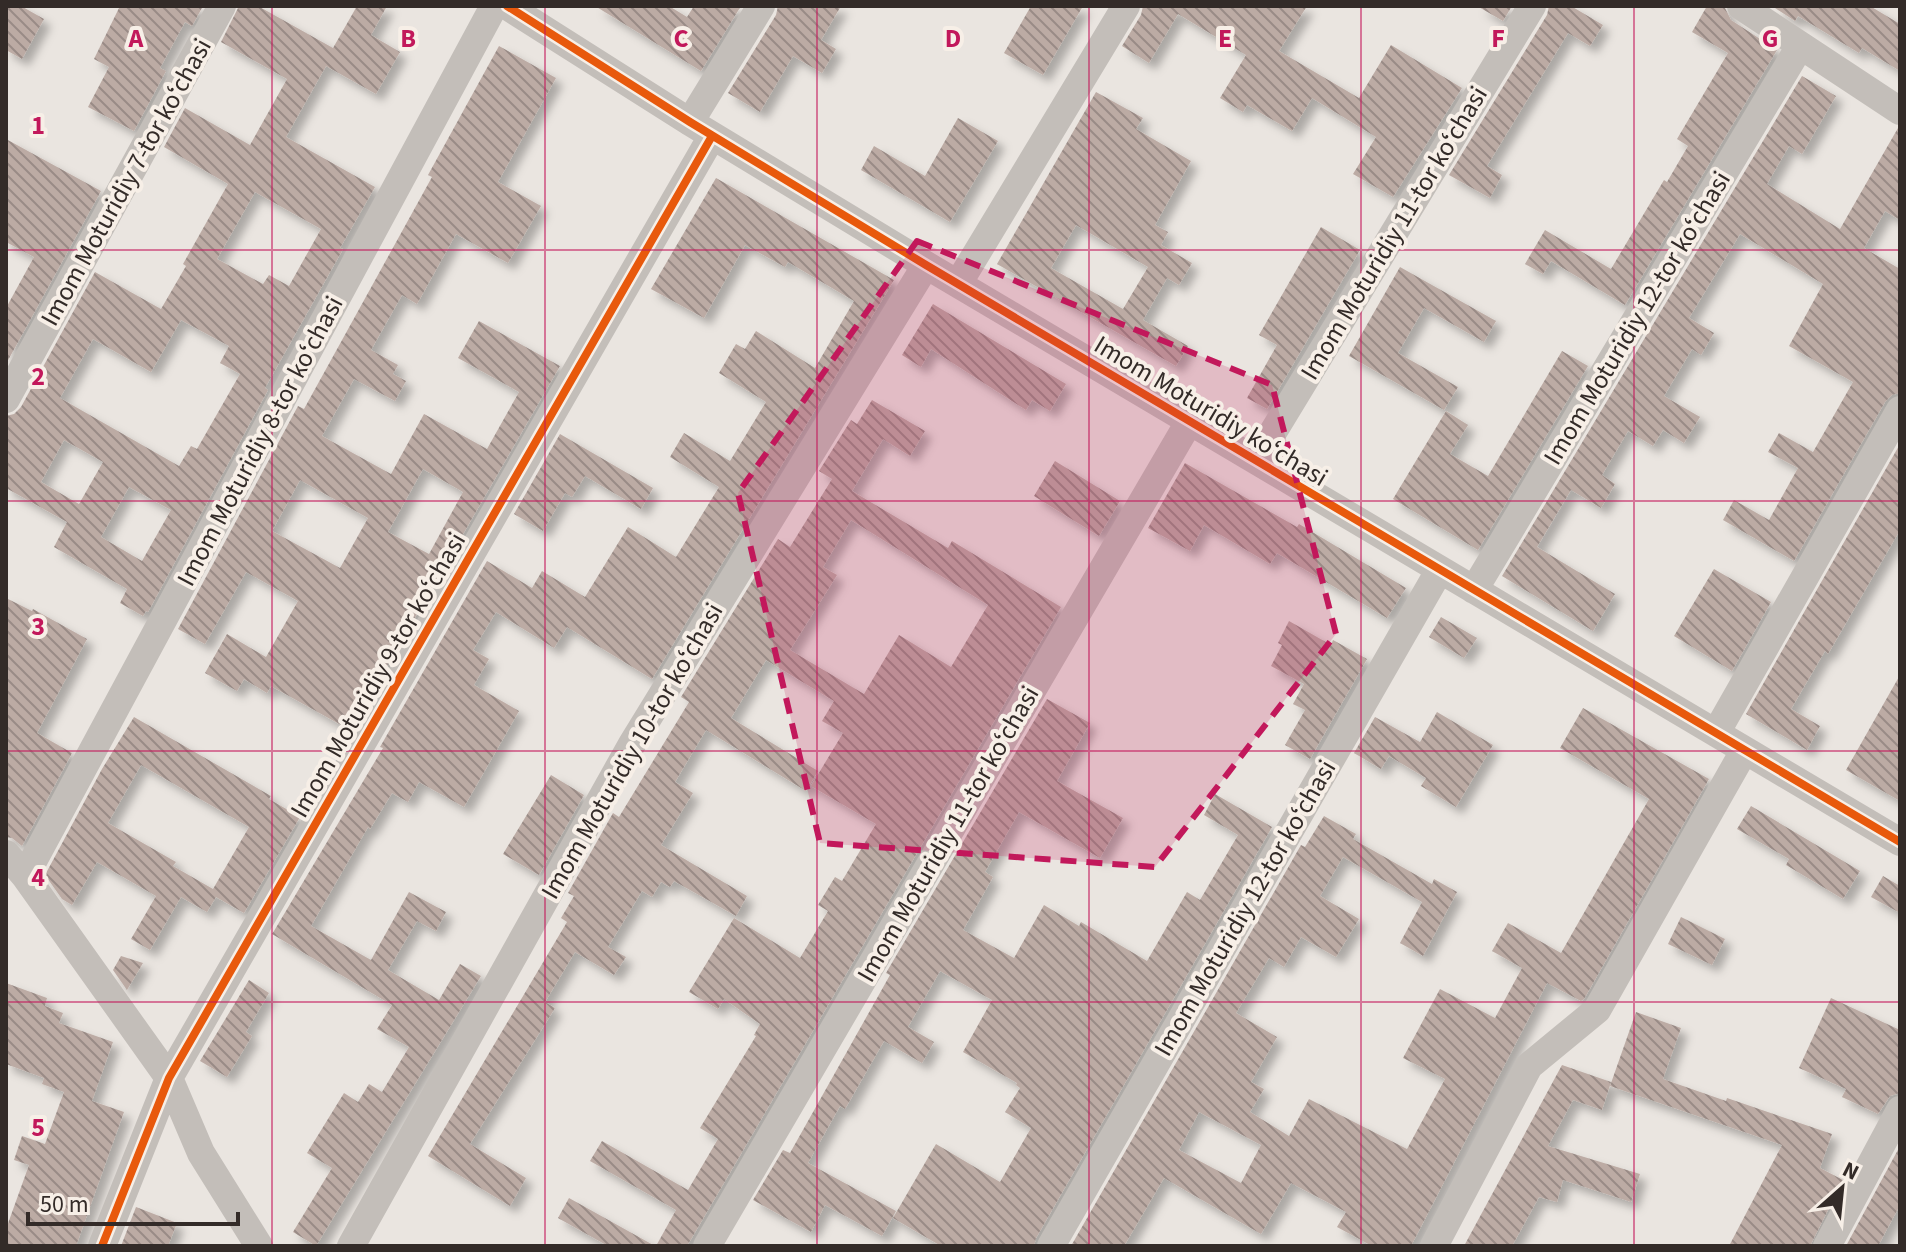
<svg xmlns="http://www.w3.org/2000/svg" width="1906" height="1252" font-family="'Source Sans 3',sans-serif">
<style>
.building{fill:url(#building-back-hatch);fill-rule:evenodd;filter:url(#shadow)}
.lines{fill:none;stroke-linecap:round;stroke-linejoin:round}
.minor{stroke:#c3beb9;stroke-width:28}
.cycleway-casing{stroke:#f7efe7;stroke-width:13}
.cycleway{stroke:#e8590c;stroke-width:8}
.marked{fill:#c2185b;fill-opacity:0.2;stroke:#c2185b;stroke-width:6;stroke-dasharray:16 10;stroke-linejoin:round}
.grid{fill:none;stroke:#c2185b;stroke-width:2;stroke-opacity:0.55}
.labels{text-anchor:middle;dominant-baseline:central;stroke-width:8;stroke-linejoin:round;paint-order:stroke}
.street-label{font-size:26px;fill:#332b28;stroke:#f7efe7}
.grid-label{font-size:26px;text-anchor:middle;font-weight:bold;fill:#c2185b;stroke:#f7efe7;stroke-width:8;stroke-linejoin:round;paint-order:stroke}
</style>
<defs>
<pattern id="building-back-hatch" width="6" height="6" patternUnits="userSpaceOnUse" patternTransform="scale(2)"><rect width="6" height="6" fill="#bcaba4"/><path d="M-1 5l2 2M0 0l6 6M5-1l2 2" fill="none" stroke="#998b86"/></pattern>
<filter id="shadow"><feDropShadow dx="7" dy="7" stdDeviation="4" flood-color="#0004"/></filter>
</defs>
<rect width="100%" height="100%" fill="#eae5e0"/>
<path class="building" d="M6,6H21L44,19L22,59L6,50Z
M120,6H203L192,26L185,22L160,68L166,71L134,131L88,107L109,67L94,59Z
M239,6H258L333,48L357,6H387L371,35L400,52L376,94L326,66L286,137L375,187L340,248L343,249L265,388L268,390L148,612L146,611L143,616L120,603L127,589L54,547L67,522L6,488V416L14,414L21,407L95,272L161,309L186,266L183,264L228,184L164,147L185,108L250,145L287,79L221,42ZM255,192L321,229L289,286L269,275L263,284L217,259ZM181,320L229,346L220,363L240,374L197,449L191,446L179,466L60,398L93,339L151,372ZM64,440L103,462L79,504L41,482ZM129,487L171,510L142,561L101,537Z
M595,6H669L687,17L694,6H741L701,71Z
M778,6H841L821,40L836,49L822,73L793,56L760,112L728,93L776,15Z
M1031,6H1083L1043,75L1004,53Z
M1143,6H1307L1279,51L1359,98L1391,45L1462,88L1393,197L1353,174L1376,137L1312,98L1292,131L1247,105L1243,112L1220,98L1246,55L1178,14L1149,63L1122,46L1141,15Z
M1477,6H1512L1503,21Z
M1549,6H1571L1603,25L1590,46L1568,33L1487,166L1502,175L1490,198L1449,175L1547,15Z
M1707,6H1724L1731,20L1777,50L1625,305L1551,261L1543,274L1525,264L1545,230L1611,269L1664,180L1667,182L1688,146L1677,139L1728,53L1692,32Z
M1772,6H1870L1900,24V71L1862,48L1859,53L1798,16L1795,21Z
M499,46L556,78L498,182L541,206L508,263L456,234L417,304L402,295L371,350L398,365L393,374L406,381L395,401L354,379L322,436L391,474L424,414L487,449L519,392L458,358L479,321L560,366L350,730L271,686L267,693L244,679L237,691L205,673L227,634L266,657L298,601L246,572L205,644L178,629L298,406L304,409L432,177L428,175ZM423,469L463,492L429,554L388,532ZM300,480L368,518L340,568L272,531Z
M1802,76L1836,96L1802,154L1789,146L1767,184L1840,229L1898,128H1900V220L1885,211L1864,248L1900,269V393L1892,395L1885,402L1794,561L1723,520L1734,500L1769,520L1798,468L1768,452L1779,433L1813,452L1853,382L1789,346L1823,284L1740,234L1689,318L1714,333L1701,355L1692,349L1664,396L1700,417L1684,443L1663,430L1653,446L1628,431L1602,475L1615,484L1601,508L1571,490L1537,547L1615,594L1593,631L1502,576Z
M1096,92L1143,118L1136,129L1191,161L1155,225L1168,232L1161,245L1192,263L1179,285L1167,278L1143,320L1188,346L1176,366L997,264ZM1076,225L1148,267L1123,309L1051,268Z
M958,118L998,141L950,222L861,170L874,146L925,176Z
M6,139L101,191L6,364V308L34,257L6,242Z
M716,178L894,280L652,679L567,627L554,648L496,612L473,650L489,659L474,685L519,711L464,807L419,782L408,802L392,793L370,829L368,827L311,926L371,960L409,892L446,912L436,931L417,921L388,970L439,1000L460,964L481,976L316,1246L293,1232L332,1168L307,1153L344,1093L358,1102L369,1084L382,1092L409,1047L377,1029L392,1005L272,934L274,931L383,748L380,747L487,561L532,588L542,571L585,597L628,527L676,557L719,487L670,457L684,433L730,461L766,402L719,373L736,344L745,349L756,331L815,368L854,301L788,262L785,267L745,245L704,318L651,289Z
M1321,227L1360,250L1267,409L1247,398L1277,345L1259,335Z
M1400,267L1496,321L1484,342L1424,308L1398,353L1458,387L1444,410L1349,356Z
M933,304L1066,384L1050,411L1032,400L1026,410L931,349L921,367L902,355Z
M1562,351L1588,366L1478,550L1393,499L1446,411L1468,425L1450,454L1488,476Z
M872,400L925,431L910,456L883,439L852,491L948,548L952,541L1061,607L687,1246H656L676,1210L590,1161L602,1141L688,1190L718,1139L700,1128L756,1036L754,1035L760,1024L724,999L718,1009L689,992L734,918L800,958L828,911L818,905L835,877L842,881L876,824L811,786L843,733L822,721L834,701L766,660L731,718L818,771L806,791L706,730L675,782L693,793L661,845L747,896L736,916L674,881L670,887L661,882L652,897L642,891L608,947L626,957L614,975L575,952L545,1002L555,1008L470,1144L526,1178L510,1206L428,1156L567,922L561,918L574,896L568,893L613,813L619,817L689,702L681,697L778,539L790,547L832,479L819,471L851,420L857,424ZM851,520L988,605L951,667L899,635L864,694L790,650L837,575L823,567Z
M560,434L653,488L641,509L585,476L572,497L565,493L543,531L514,514Z
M1900,444V530L1828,654L1825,651L1791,709L1820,726L1807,750L1746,714Z
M1055,461L1120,501L1099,536L1034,496Z
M1185,463L1297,527L1299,524L1406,588L1387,618L1277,553L1270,564L1204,525L1190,551L1148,528Z
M1714,569L1771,602L1732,671L1674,636Z
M6,598L32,611L33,609L87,639L37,733L72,753L22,846L12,838L6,837Z
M1441,617L1477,638L1464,658L1429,637Z
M1289,621L1331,645L1333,640L1367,659L1310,759L1285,745L1305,710L1293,704L1304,684L1271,666L1282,645L1278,643Z
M1900,675V801L1846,770Z
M1047,699L1090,723L1057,781L1123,818L1100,858L1019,812L985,872L993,877L963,930L1014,958L1044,905L1079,926L1081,922L1147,961L1187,892L1200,900L1238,835L1204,815L1215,794L1272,827L1036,1238L1034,1246H941L893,1218L936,1144L1000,1182L1031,1128L1005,1112L1020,1088L1016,1085L1017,1083L963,1052L992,1000L940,971L908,1027L934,1042L922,1063L884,1041L845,1109L840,1106L808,1163L896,1211L882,1236L825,1205L811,1232L753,1200L783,1150L790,1153L890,975L886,973Z
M1583,708L1709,779L1584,999L1581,1001L1547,983L1411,1246H1372L1337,1227L1346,1212L1291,1183L1261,1234L1164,1178L1124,1246H1071L1301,845L1305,847L1324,816L1356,834L1353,839L1432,884L1434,879L1457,892L1423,956L1400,943L1422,902L1343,857L1320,896L1359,919L1336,957L1301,937L1284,967L1269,958L1236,1013L1277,1037L1251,1082L1264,1089L1250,1112L1289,1136L1309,1099L1407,1149L1445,1079L1403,1058L1440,989L1495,1018L1522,968L1492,951L1508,923L1561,953L1649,799L1560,748ZM1199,1112L1261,1145L1241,1183L1179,1150Z
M1437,712L1493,745L1456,807L1421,786L1426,778L1389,756L1381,769L1354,753L1375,717L1420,742Z
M134,717L271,796L269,799L300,817L244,913L216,897L207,912L181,897L150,950L131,939L156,896L97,862L72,905L62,899L45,875L102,769ZM141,765L249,827L213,889L173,866L176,862L108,823Z
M551,775L584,795L539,875L503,854Z
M1751,806L1860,871L1843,899L1786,865L1789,859L1737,829Z
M1883,876L1900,886V913L1871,897Z
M1681,917L1725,939L1712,965L1668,944Z
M121,956L143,963L127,990L113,970Z
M249,980L269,993L246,1032L252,1036L227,1077L200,1061Z
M6,983L47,998L45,1006L63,1013L59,1023L113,1042L92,1101L124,1112L76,1246H6V1229L29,1165L14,1160L22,1136L45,1144L64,1092L42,1084L44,1078L6,1064Z
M1831,998L1900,1030V1093L1890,1096L1878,1114L1842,1097L1846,1089L1799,1068Z
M1636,1012L1681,1028L1663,1079L1726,1101L1727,1098L1832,1134L1820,1168L1843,1180L1810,1246H1729L1782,1145L1610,1086Z
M1562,1065L1611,1082L1602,1110L1573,1100L1548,1146L1640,1174L1631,1202L1563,1180L1557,1202L1539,1197L1512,1246H1464Z
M1900,1146V1205L1878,1246H1846Z
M569,1198L655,1246H608L558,1218Z
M136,1207L177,1223L168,1246H121Z"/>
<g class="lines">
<path class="minor" d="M507,6L690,122L926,265L1900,842
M1741,6L1900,111
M690,122L761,6
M958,284L1126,6
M6,399L222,6
M1256,460L1532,6
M1474,590L1800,46
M1716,733L1900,410
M6,854L25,876L169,1078L201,1153L259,1246
M25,876L494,6
M102,1246L169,1078L712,136
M351,1246L632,744L926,265
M707,1246L1189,422
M1051,1246L1439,571
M1434,1246L1529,1066L1597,1010L1744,751
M1827,1246L1900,1110"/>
<defs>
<path id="cycleway" d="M507,6L690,122L926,265L1900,842
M102,1246L169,1078L712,136"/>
</defs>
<use href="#cycleway" class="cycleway-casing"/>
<use href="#cycleway" class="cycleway"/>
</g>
<path class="marked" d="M917,241L1272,385L1336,634L1155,867L820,843L738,493Z"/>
<path class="grid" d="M272,6V1246M545,6V1246M817,6V1246M1089,6V1246M1361,6V1246M1634,6V1246M6,250H1900M6,501H1900M6,751H1900M6,1002H1900"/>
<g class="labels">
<g class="street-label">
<text transform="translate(126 182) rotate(-61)">Imom Moturidiy 7-tor koʻchasi</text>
<text transform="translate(1394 233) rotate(-59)">Imom Moturidiy 11-tor koʻchasi</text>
<text transform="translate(1637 318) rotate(-59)">Imom Moturidiy 12-tor koʻchasi</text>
<text transform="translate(1211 411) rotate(31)">Imom Moturidiy koʻchasi</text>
<text transform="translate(260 441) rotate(-62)">Imom Moturidiy 8-tor koʻchasi</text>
<text transform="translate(378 675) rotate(-60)">Imom Moturidiy 9-tor koʻchasi</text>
<text transform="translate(632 751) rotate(-60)">Imom Moturidiy 10-tor koʻchasi</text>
<text transform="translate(948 834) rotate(-60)">Imom Moturidiy 11-tor koʻchasi</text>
<text transform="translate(1245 908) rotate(-60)">Imom Moturidiy 12-tor koʻchasi</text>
</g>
</g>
<g class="grid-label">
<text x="136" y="47">A</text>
<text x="408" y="47">B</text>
<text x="681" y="47">C</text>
<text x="953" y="47">D</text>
<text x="1225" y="47">E</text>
<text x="1498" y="47">F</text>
<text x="1770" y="47">G</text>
<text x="38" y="134">1</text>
<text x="38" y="385">2</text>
<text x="38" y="635">3</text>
<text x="38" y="886">4</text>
<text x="38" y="1136">5</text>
</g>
<rect width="1906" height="1252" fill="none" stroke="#332b28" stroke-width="16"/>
<g transform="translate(1842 1188) rotate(27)" stroke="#f7efe7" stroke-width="6" paint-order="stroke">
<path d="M0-6L14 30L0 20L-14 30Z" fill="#332b28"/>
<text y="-12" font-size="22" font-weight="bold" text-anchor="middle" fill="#332b28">N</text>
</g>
<path d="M28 1212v12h210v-12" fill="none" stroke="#332b28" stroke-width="4"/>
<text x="40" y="1212" font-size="24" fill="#332b28" stroke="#f7efe7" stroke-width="6" paint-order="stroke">50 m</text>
</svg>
